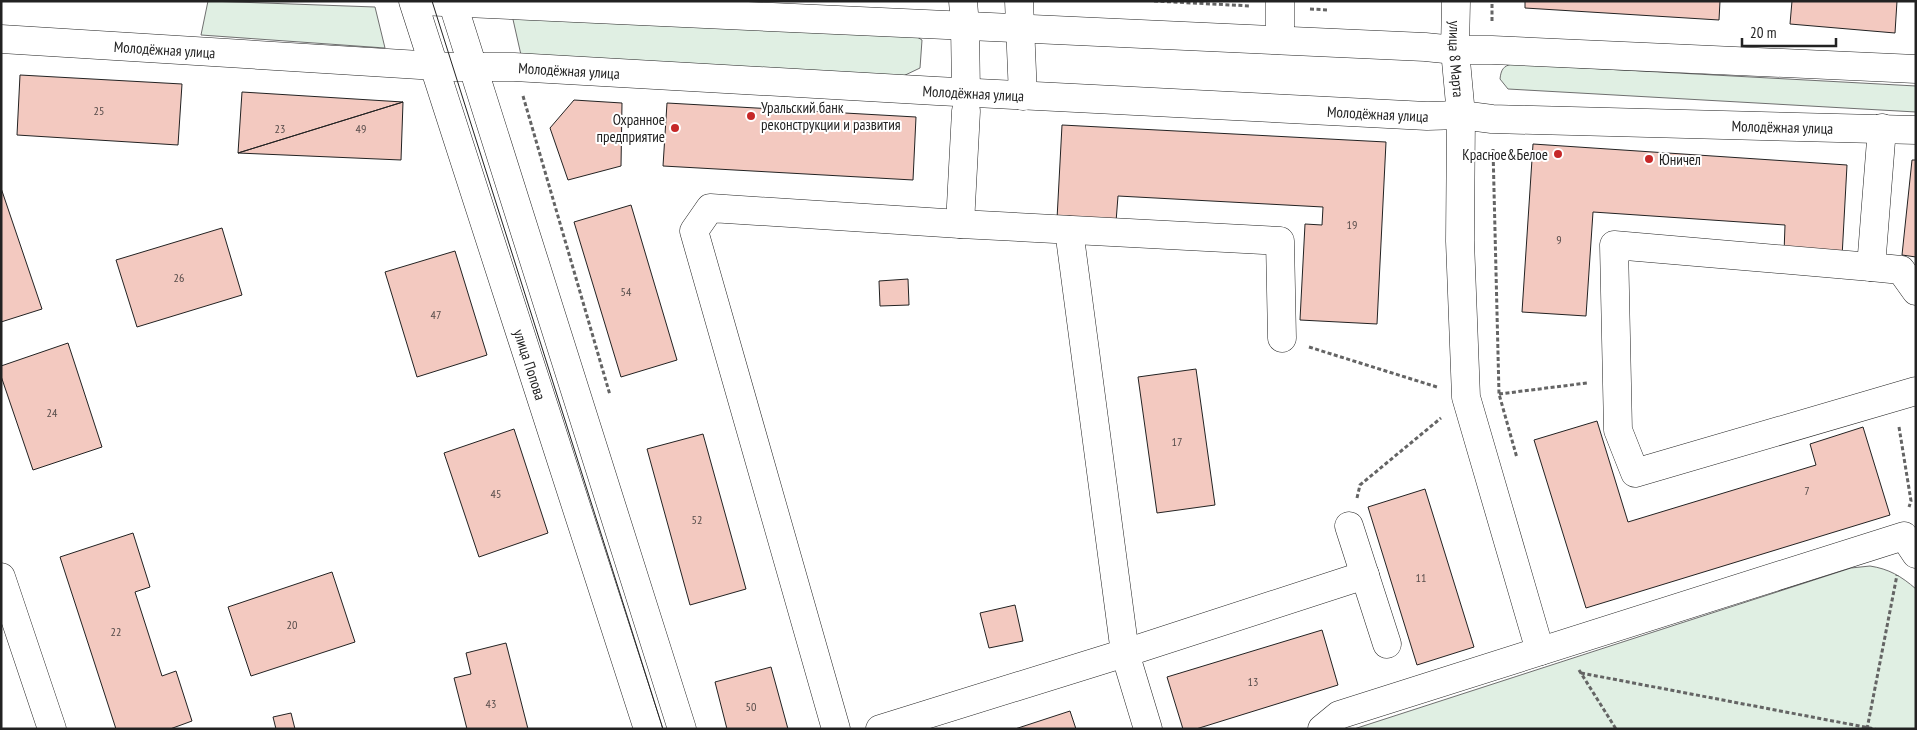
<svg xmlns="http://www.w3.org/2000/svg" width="1917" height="730" font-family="'PT Sans Narrow',sans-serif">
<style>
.green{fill:#e0efe3;stroke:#6f6f6f}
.building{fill:#f3c9c0;stroke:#222}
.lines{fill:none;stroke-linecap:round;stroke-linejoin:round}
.minor-casing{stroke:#222;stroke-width:29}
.path{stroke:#646464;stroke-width:3;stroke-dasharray:4 2.5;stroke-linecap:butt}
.minor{stroke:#fff;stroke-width:28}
.tram{stroke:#222;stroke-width:1}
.poi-dot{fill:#c62828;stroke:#fff;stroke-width:2}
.labels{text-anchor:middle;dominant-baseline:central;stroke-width:4;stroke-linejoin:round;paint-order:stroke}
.number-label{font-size:12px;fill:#564c4a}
.street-label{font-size:15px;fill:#222;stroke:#fff}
.poi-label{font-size:15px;fill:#222;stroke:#fff;text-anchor:start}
</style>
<rect width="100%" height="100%" fill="#fff"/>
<path class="green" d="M208,1L375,7L385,48L201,35Z
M512,15L906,30L922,40L920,68L899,78L521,55Z
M1512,64L1916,86V112L1508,89L1500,79C1501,70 1503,66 1512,64Z
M1870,566C1889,569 1901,576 1916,589V729H1354L1851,568Z"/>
<path class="building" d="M1525,1H1720L1719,20L1525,8Z
M1792,1H1897L1895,33L1790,24Z
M20,75L182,84L178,145L17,135Z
M242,92L403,102L238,153Z
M574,100L622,103L621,166L568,180L550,128Z
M403,102L401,160L238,153Z
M667,103L916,117L913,180L663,166Z
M1062,125L1386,142L1377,324L1300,320L1305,224L1322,225L1323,207L1118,196L1116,222L1057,219Z
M1533,144L1847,165L1842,257L1784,253L1785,225L1593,212L1586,316L1522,312Z
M1912,160H1916V257L1902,255Z
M1,188L42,309L1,322Z
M631,205L677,360L621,377L574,222Z
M222,228L242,295L137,327L116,260Z
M455,251L487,355L417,377L385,272Z
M908,279L909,305L880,306L879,281Z
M68,343L102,447L33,470L1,376V366Z
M1196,369L1215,505L1157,513L1138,377Z
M1597,421L1628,522L1816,465L1810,444L1863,427L1890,515L1586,608L1534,440Z
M514,429L548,533L479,557L444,453Z
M703,434L746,589L690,605L647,449Z
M1425,489L1474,647L1417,665L1368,507Z
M133,533L150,587L135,592L162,676L176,671L192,721L170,729H116L60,557Z
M332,572L355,642L251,676L228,607Z
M1015,605L1023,641L989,648L980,613Z
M1322,630L1338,685L1196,729H1183L1167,677Z
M506,643L528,729H467L454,678L471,674L466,653Z
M771,667L788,729H727L715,682Z
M1070,711L1076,729H1015Z
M291,713L295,729H276L273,717Z"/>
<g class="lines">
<defs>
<g id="minor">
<path id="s1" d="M413,1L648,729"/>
<path d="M421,1L1425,47L1455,50H1492L1916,69"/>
<path d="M452,1L682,729"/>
<path d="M963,1L965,26L966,93"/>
<path d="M1019,1L1023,96"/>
<path d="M1280,1V40"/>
<path id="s2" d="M1456,1L1455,50L1461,115L1460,241L1466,397L1540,651"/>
<path id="s3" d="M1,39L452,67H514L937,91L1427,116L1461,115L1492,119L1916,130"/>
<path d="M1882,128L1871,267L1901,270L1916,291"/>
<path d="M960,224L966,111"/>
<path d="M1069,230L1125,653L1148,729"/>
<path d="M1871,267L1614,245L1618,430L1635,473L1916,391"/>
<path d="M1349,526L1387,644"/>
<path d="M1,577L52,729"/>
<path d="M836,729L694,231L710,208L960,224L1280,241L1282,338"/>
<path d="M880,729L1125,653L1365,575"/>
<path d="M1322,729L1339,715L1904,536L1916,554"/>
</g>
</defs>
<use href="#minor" class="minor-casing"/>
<path class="path" d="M1154,1L1251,6
M1310,9L1329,10
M1492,21V1
M523,96L610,395
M1493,149L1499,394L1517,458
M1309,347L1437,387
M1499,394L1587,383
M1899,427L1911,501L1909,507
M1357,498L1360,485L1441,418
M1579,670L1616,729
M1581,673L1875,729
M1867,729L1897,575"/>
<use href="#minor" class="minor"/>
<path class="tram" d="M432,1L663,729"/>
</g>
<g class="poi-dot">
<circle cx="751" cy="116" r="5"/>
<circle cx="675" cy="128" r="5"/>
<circle cx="1558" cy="154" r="5"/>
<circle cx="1649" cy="159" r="5"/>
</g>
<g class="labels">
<g class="number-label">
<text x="99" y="110">25</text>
<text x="280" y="128">23</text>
<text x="361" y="128">49</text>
<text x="1352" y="224">19</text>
<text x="1559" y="239">9</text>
<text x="179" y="277">26</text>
<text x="626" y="291">54</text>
<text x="436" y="314">47</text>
<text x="52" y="412">24</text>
<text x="1177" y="441">17</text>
<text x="1807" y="490">7</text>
<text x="496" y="493">45</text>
<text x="697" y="519">52</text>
<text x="1421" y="577">11</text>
<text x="292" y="624">20</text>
<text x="116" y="631">22</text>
<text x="1253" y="681">13</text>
<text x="491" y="703">43</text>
<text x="751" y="706">50</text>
</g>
<g class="street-label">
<text stroke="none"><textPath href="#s3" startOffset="164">Молодёжная улица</textPath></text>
<text stroke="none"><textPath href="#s2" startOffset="58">улица 8 Марта</textPath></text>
<text stroke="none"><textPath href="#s3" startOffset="569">Молодёжная улица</textPath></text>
<text stroke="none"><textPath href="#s3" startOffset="974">Молодёжная улица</textPath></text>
<text stroke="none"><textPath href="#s3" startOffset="1379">Молодёжная улица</textPath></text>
<text stroke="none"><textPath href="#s3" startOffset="1784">Молодёжная улица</textPath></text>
<text stroke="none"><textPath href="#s1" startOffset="382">улица Попова</textPath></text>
</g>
<g class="poi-label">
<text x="761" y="107">Уральский банк<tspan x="761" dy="17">реконструкции и развития</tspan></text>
<text x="665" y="119" text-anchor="end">Охранное<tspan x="665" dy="17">предприятие</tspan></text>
<text x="1548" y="154" text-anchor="end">Красное&amp;Белое</text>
<text x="1659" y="159">Юничел</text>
</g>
</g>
<rect width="1917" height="730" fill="none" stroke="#222222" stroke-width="5"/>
<path d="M1742 38v8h94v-8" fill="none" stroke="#222222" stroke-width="2.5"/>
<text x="1750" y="38" font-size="15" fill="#222222" stroke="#ffffff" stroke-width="4" paint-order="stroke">20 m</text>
</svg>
